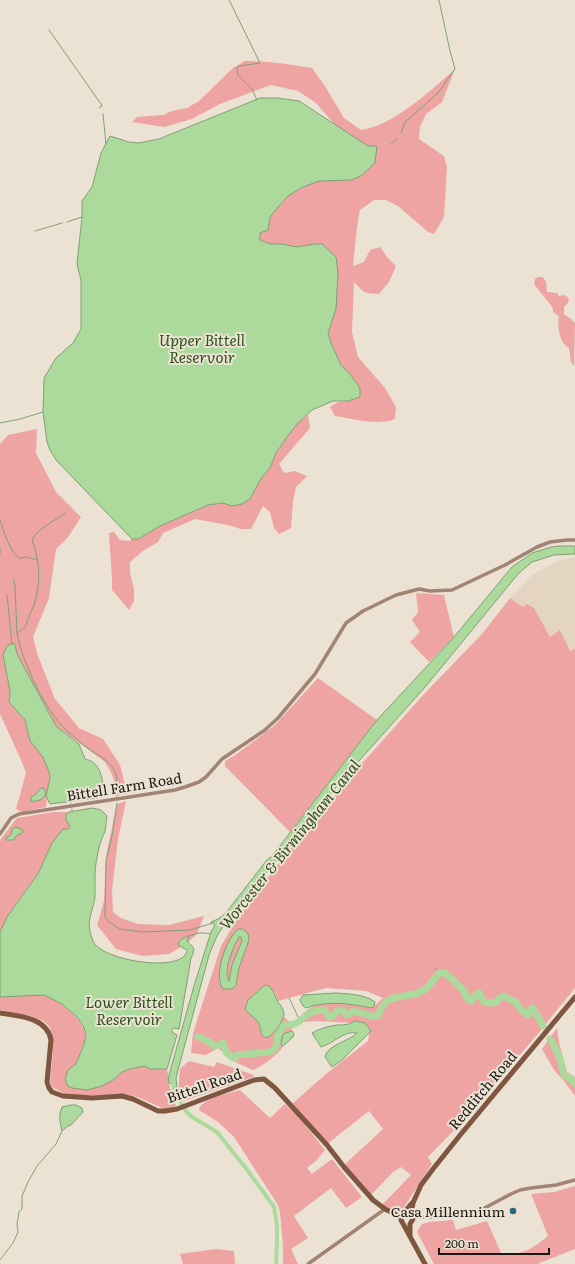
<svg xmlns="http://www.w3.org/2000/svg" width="575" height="1264" font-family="Literata,serif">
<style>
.built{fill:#e3d5c1}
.green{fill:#eea4a2}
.water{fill:#acda9c;stroke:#80a073;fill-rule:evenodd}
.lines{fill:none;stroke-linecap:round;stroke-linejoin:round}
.stream{stroke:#80a073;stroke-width:1}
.canal{stroke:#acda9c;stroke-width:4}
.river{stroke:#acda9c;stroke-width:7}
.minor{stroke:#a18474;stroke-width:3.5}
.secondary{stroke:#7f563f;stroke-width:5}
.poi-dot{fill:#29677d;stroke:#ebe2d4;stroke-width:1.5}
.labels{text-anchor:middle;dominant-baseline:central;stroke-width:4;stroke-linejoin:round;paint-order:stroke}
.street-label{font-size:14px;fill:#1b1813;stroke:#ebe2d4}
.poi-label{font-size:14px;fill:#1b1813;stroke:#ebe2d4;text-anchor:end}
.water-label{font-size:15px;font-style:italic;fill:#285216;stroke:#ebe2d4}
</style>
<rect width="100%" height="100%" fill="#ebe2d4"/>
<path class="built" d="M571,558H575V649L570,651L550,637L534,608L523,607L510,598L531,576L557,561Z"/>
<path class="green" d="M245,61C268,61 289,64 312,68L325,86L344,118L361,130C366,129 371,128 376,126C403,116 434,88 455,69L442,102L426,114L420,127L419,139L444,156L447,167L444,217L434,234L428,232L398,206L386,200H374L360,210L357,227L353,266L364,262L370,250L380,247L387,257L396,266L389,282L379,294C362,293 365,293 354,282L352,332L358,357L385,388L396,407L395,419C377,426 354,419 335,416L330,407L338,402L348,401L360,397L350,374L341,365L336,357L331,343L328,333L336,309L338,273L315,244L297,247L282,244H270L260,240V233L268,230L270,217L278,207L288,196L303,187L319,181L351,180L368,146L335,125L316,103L298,91L271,85L220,104L192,119L164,127L132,122L137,117L163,115L172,111L187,108L199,101L233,68Z
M538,277H543L546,282L547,292L557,293L559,296L564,295L569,298L568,303L564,307V314L572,320L575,323L574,366L571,362L569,348C559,343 557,326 559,316L553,312V308L534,284L535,279Z
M308,415L310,428L279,464L284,473L295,471L307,476L296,487L293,501L291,528L279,534L274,528L270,512L263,506L251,529H241L228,525L195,519L163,533L158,542L144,550L130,562V573L134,589V601L129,610L112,590V579L109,533L114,532L120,540L129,541L132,539H138L160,526L208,505L223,503L232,506L250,499L262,477L270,468L276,453L287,437L297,424Z
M37,429L36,453L56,492L81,517L68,537L56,549L49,598L33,637L38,656L55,699L79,728L103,739L120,765L126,789L124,794L115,796L114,780L110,770L104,761L56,726L18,656L14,643L3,655L10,691L9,702L25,720L30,741L43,757L49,772L50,778L46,795L47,800L46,807L22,812L16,809L26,773L21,760L0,714V444L8,435Z
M416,593L444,595L454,637L429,662L410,642L420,632L412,620L418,612Z
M510,598L523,607L527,604L534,608L550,637L560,630L570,651L575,649V988L548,1021L537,1035L460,1124L428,1157L432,1164L404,1207C394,1214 392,1211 382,1205L411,1175L401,1167L393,1172L371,1195L344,1165L383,1129L369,1111L327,1144L292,1104L326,1074L368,1041L369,1034L371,1031L365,1023L355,1021L353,1023L316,1021L304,1022L302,1014C307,1010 312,1006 318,1005C335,1001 355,1005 372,1008L383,998L366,991L326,988L278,1001L275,993L265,985L249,1000L258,1022L262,1035L282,1021L284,1017L293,1025L292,1031L288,1032L281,1044L283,1047C276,1056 263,1066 253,1070L235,1062L218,1048L206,1055L191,1053L193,1033L221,946L236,921L284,856L358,768L425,693L482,634Z
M318,678L377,720L290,832L225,766V761L234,756L274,726Z
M126,801L118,839L112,890L113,912L121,918L138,924L169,925L204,916L197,934L186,944L169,954L142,956L116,949L97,925L104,901L106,856L117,804Z
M54,812H69L66,815L70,826L52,843L38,874L17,902L0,932V840L17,818Z
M34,995C37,995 40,994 43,995C56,997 84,1020 85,1033C86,1040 82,1047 80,1054C78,1060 77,1065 70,1068L87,1090L102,1086L113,1080L122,1072L130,1069L144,1066L150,1069H167L170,1088L176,1106L164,1109C153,1104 141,1097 129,1095C110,1092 79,1099 63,1093C60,1091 56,1089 52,1087L50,1081C51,1068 57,1035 48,1025C39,1015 13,1013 0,1010V997Z
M557,1028L559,1043L567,1072L575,1077V1096L564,1081L554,1070L542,1049Z
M189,1061L214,1067L217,1062L254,1075L253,1077L184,1101C177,1095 179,1077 180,1069Z
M240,1090L270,1118L285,1104L298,1116L325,1150L316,1161L307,1168L312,1174L332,1159L362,1197L346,1208L331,1188L294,1216L308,1238L291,1249L298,1264H283V1246L280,1213L278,1205L234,1137L218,1122L199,1110C200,1099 230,1093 240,1090Z
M575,1186V1249L537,1264H434L417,1232L422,1224L429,1222L453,1220L456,1230L487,1221L501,1253C523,1256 531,1249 548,1236L531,1194L554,1192Z
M216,1249L234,1251L235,1264H183L180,1254Z"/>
<path class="water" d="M260,98H277L299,101L368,146H377L375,163L361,176L351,180L319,181L303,187L288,196L278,207L270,217L268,230L260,233V240L270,244H282L297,247L315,244H322L336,257L338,273L336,309L328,333L331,343L341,365L350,374L360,388V397L348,401H333L312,410L297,424L287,437L276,453L270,468L262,477L250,499L242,504L232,506L223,503L208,505L160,526L138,539H132L56,460L50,450L47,442L43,412L44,378L56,358L73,343L81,329V280L77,264L82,217V201L92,187L101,153L110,136L129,142L139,143L159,139Z
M559,546H575V554L554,555L532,562L518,574L426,686L342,780L277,860L275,861L272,866L229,917L217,936L209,955L178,1070L176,1078L177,1087L168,1082L169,1075L194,986L211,932L215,925L211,922L218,919L225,914L266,861L272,856L377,720L454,637L512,567L532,553L551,547Z
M14,643L18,656L56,726L79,744L85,759C87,760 90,760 91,761C101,766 104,783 103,793L98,798L50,804L46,796L50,778L49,772L43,757L30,741L25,720L9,702L10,691L3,655L7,646Z
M42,788L44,789L46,793C43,800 38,802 31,801V797C38,795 37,790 42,788Z
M92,808L101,810L107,816C106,821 106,826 105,831C103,837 100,842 99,848C97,857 95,866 95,875C95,883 95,889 95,897C92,916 85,920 93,941C101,961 185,974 187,950L180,946L178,944C181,938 184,938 189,936L187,941C194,948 196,948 191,958L179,1029L174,1028L172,1030V1032L177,1035L167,1069H150L144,1066L130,1069L122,1072L113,1080L102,1086L87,1090L72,1088L68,1086L65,1080L68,1070L76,1064L84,1044L86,1034L83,1025L76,1016L62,1004L44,995L0,997V932L7,917L38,874L52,843L63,829H68L70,826L66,820V815L69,812Z
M16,827L23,830L22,833L16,836L14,840H6V838L11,835L12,829Z
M238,929H242L246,931L248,934L249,940L239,968L236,985L232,989H225L222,988C214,974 226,939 238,929ZM239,937H241L242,941L232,965L229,981C223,970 233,948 239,937Z
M265,985L269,986C274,992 275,996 278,1002C281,1006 283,1008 284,1013C285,1019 271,1041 264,1037C260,1035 261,1026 258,1022C256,1019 249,1014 245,1009L248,1000Z
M336,993C349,994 364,994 375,1002L374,1006L372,1008C355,1005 336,1001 318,1005C314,1005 310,1007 306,1008L303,1006L300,1000L303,995Z
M355,1021L365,1023L371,1031L342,1060L332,1067L325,1057C328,1044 348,1042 357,1033C344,1030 333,1044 321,1047L312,1033C319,1029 328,1026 337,1025C343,1025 349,1025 355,1021Z
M292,1031L294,1034L293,1037L283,1046L281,1044L283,1034Z
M71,1105H76L82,1108L83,1112L71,1125L68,1126L62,1131C60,1121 58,1117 62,1107Z"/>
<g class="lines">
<path class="stream" d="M229,0L260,63L239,66L237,68L238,75L252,89L257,100
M49,30L101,104L102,106L99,108
M103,114L106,144
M401,133L405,122L438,93L455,69L450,51L439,0
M391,144L397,139
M67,222L82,217
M35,231L62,223
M0,423L20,419L43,412
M66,513C57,519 36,530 32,540C40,560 41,584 34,605C31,612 28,618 26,625L24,628L17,633C22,661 43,705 62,726C71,735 82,744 93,752C101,757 111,762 115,772C118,779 117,788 117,796
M0,520C4,531 9,551 19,558L27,557L37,560
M0,547V554
M14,580L15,587L17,633
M7,595L12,644
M71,801V803
M117,803L112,836L106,861L105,917L109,922L120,929L143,932L190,930L213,923
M72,809V811
M189,936C197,933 202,932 210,934
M435,968L439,973
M289,998L300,1021
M0,1260L13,1243L18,1232L17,1224L19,1212L22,1209V1196L28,1182L37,1166L56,1144L62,1131"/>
<path class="canal" d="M173,1079L174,1092L186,1111L192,1117L217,1132L248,1171L274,1207L277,1225V1244L276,1264"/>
<path class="river" d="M198,1037L206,1040L215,1046L223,1043L226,1052L233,1058H236L237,1055L270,1052C277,1049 278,1044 277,1037L284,1025C302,1025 299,1018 312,1012C316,1010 321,1011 325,1010L329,1017L333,1016L337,1011L343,1010L347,1015L354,1011L371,1016H378C379,1013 380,1010 382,1007C391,992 411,999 424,990C430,986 435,978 439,973H445L451,978L465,992L466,997L470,1001H472L476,994L479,993C485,1004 482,1002 495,1003L500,998L504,996L511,1000L515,1001L521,1010L528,1015L529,1011L533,1008L543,1026
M550,1039C558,1050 561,1062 564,1075L574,1081L575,1084"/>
<path class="minor" d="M0,834L11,818L19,814L175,790L185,787L199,782L206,777L222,759L265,730L278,718L315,674L346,623L363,611L396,595L419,589L430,591L452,590L505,565L537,547L550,542L567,540H575
M413,1217L467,1216L479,1211L511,1194L520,1190L531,1188L556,1185L575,1180
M308,1264L385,1209"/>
<path class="secondary" d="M0,1013C18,1016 47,1017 51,1040L47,1082L49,1088L52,1092L63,1096L92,1098L122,1096L133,1099L158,1111H165L177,1109L254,1080L264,1079L275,1088L327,1145L344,1167L373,1200L385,1209L401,1217
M412,1203L402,1215L401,1220L425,1264
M411,1214L413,1203L421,1185L433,1169L461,1134L575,997
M410,1235V1224L413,1219L411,1214"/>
</g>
<circle class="poi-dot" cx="513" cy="1211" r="4"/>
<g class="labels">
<g class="street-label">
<text transform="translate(124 786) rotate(-9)">Bittell Farm Road</text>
<text transform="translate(204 1085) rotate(-19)">Bittell Road</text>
<text transform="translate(482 1090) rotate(-50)">Redditch Road</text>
</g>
<g class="poi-label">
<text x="505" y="1211">Casa Millennium</text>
</g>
<g class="water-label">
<text x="202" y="339">Upper Bittell<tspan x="202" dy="17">Reservoir</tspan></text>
<text transform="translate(289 844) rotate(-51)">Worcester &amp; Birmingham Canal</text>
<text x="129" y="1001">Lower Bittell<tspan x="129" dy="17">Reservoir</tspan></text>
</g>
</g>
<path d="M439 1248v6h110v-6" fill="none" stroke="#1b1813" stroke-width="2"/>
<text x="445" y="1248" font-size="12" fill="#1b1813" stroke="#ebe2d4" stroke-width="3" paint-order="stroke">200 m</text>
</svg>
